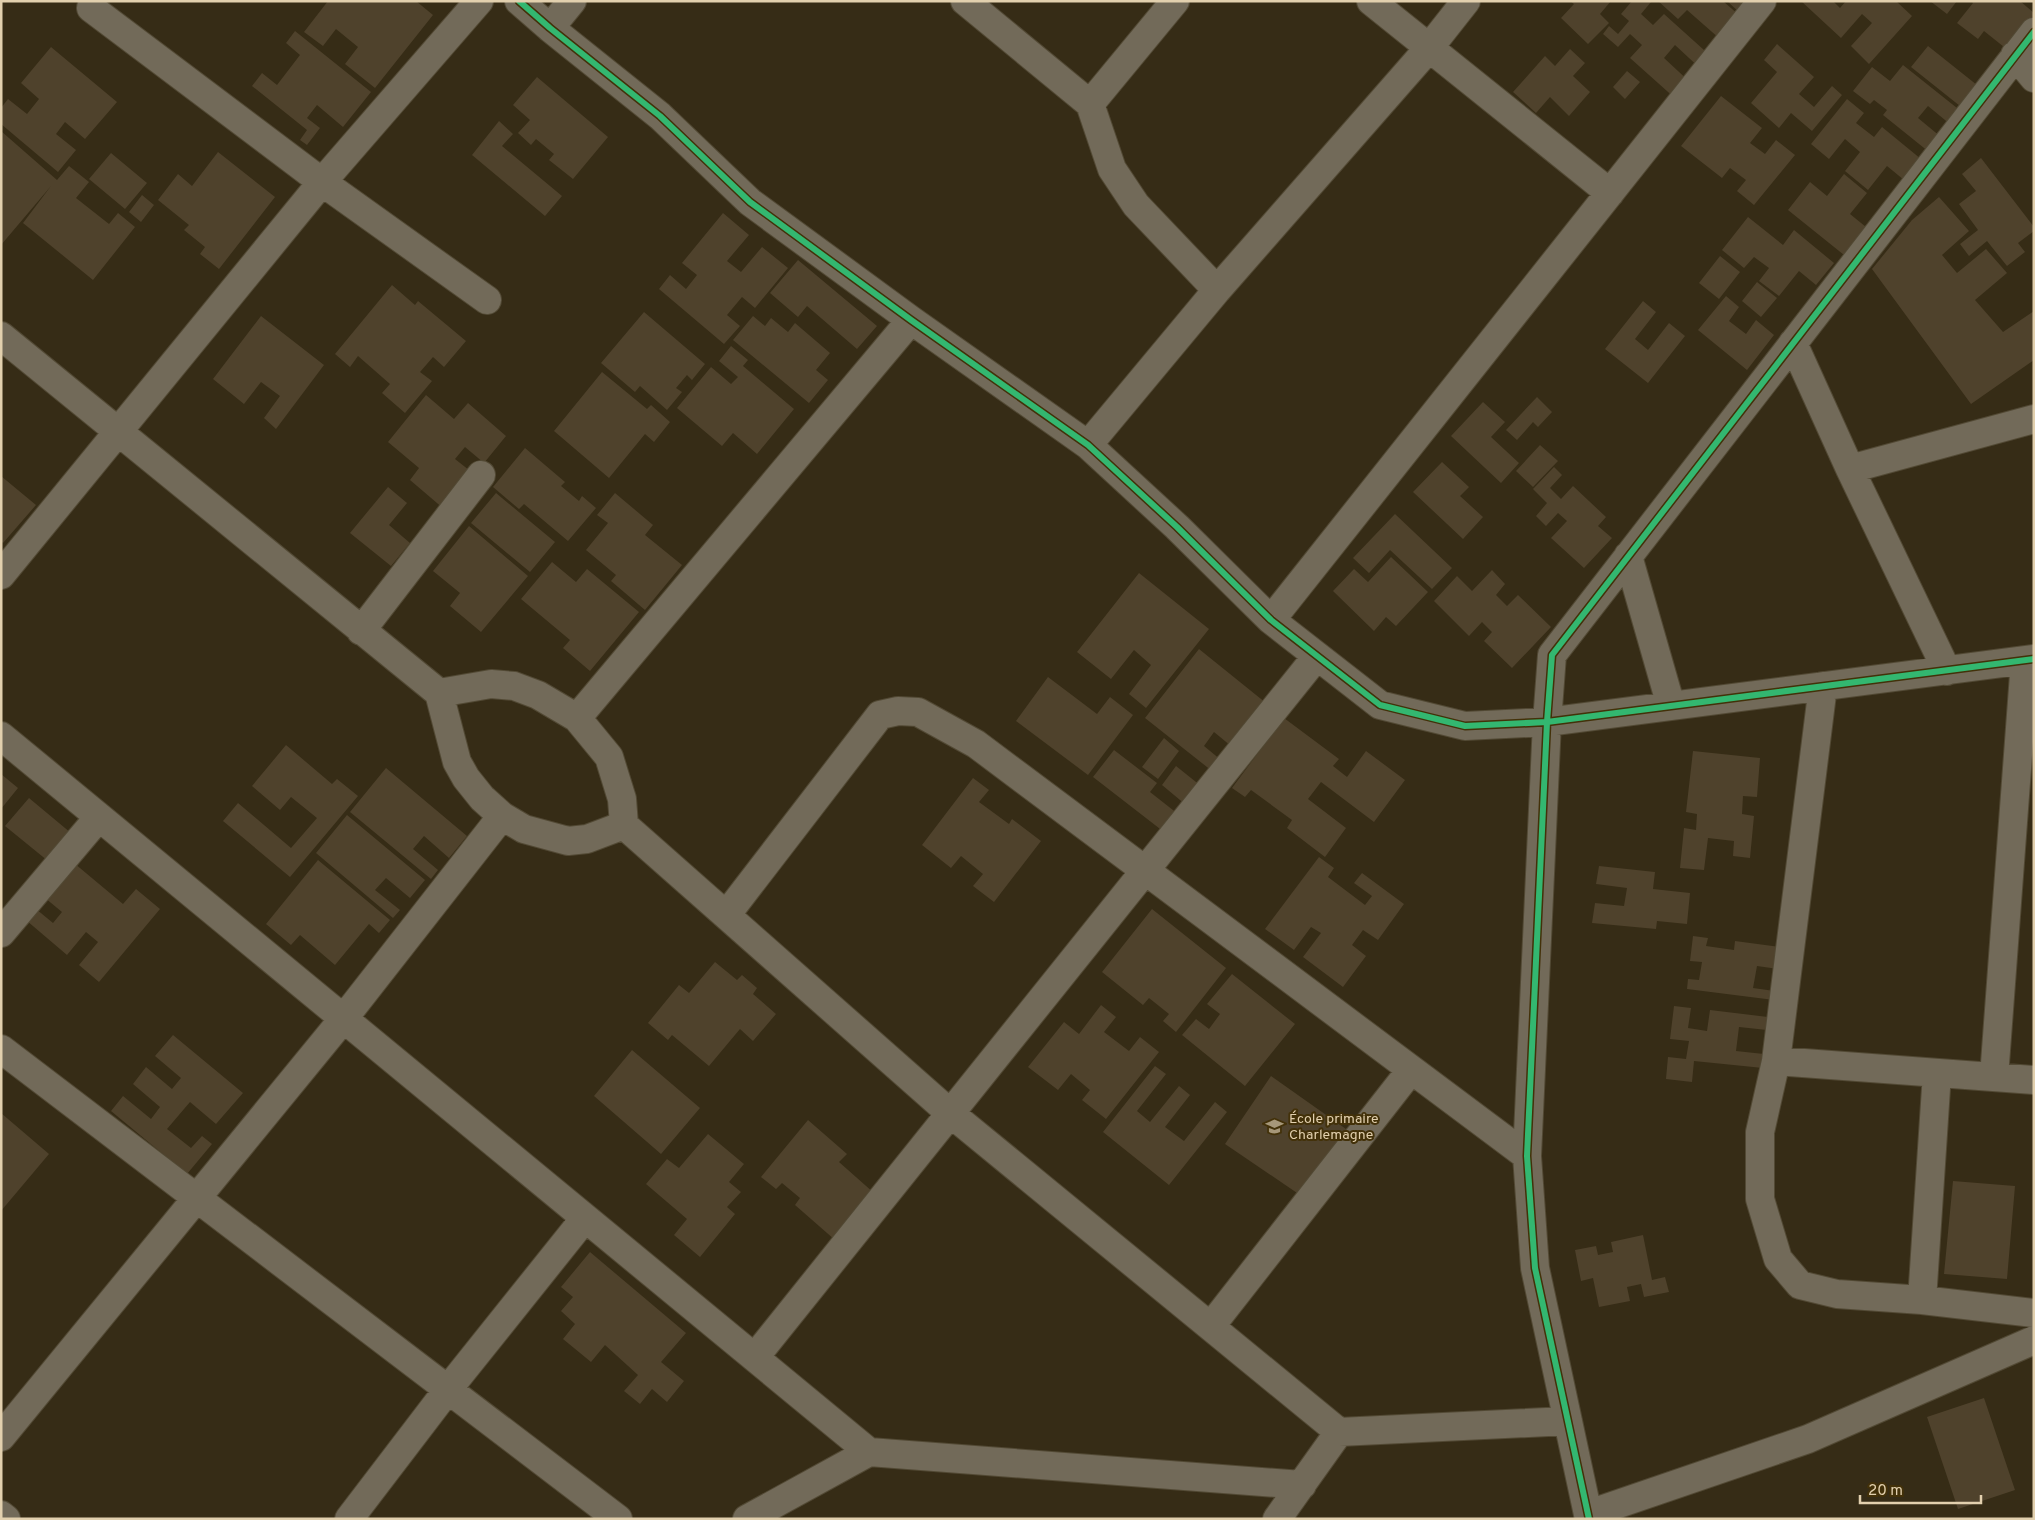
<svg xmlns="http://www.w3.org/2000/svg" width="2035" height="1520" font-family="Overpass,sans-serif">
<style>
.building{fill:#4f422c}
.lines{fill:none;stroke-linecap:round;stroke-linejoin:round}
.minor-casing{stroke:#524934;stroke-width:30}
.minor{stroke:#726a59;stroke-width:28}
.cycleway-casing{stroke:#433109;stroke-width:9}
.cycleway{stroke:#33b770;stroke-width:6}
.labels{text-anchor:middle;dominant-baseline:central;stroke-width:4;stroke-linejoin:round;paint-order:stroke}
.poi-label{font-size:14px;fill:#e2d0ae;stroke:#433109;text-anchor:start}
</style>
<rect width="100%" height="100%" fill="#362c16"/>
<path class="building" d="M328,1H416L433,15L375,88L345,64L358,47L336,29L323,46L304,32Z
M1570,1H1611L1600,14L1609,23L1588,44L1561,18L1574,4Z
M1632,1H1649L1651,2L1641,14L1653,25L1664,14L1714,59L1703,71L1675,45L1664,58L1692,84L1677,100L1630,58L1642,45L1630,34L1618,47L1603,34L1609,26L1618,34L1629,21L1621,14Z
M1658,1H1723L1740,16L1720,39L1687,10L1678,19Z
M1727,1H1750L1740,13Z
M1801,1H1833L1840,8L1846,1H1896L1912,16L1869,64L1851,46L1872,23L1862,14L1841,38Z
M1930,1H1957L1947,14Z
M1971,1H2020L2034,13V19L2009,51L1984,31L1978,39L1957,23L1973,3Z
M295,31L371,92L343,127L317,105L307,118L320,128L307,145L300,140L307,130L252,86L262,73L277,85L300,55L286,43Z
M1777,44L1814,77L1799,94L1814,107L1832,86L1842,95L1812,131L1791,113L1779,128L1751,103L1777,72L1764,60Z
M1928,46L1982,89L1965,110L1911,67Z
M51,47L117,102L85,139L65,122L56,134L76,150L58,172L1,124V108L8,99L27,114L39,99L21,83Z
M1570,49L1585,63L1573,76L1590,92L1569,116L1550,97L1536,113L1513,92L1545,56L1555,66Z
M1903,65L1962,112L1951,125L1928,106L1918,118L1941,137L1929,152L1883,115L1887,110L1874,100L1870,104L1853,91L1872,67L1890,81Z
M1627,71L1640,82L1625,99L1613,87Z
M537,77L608,137L573,179L549,160L554,154L536,139L531,145L518,133L530,120L513,105Z
M1721,96L1762,128L1750,143L1765,154L1776,140L1795,155L1754,205L1737,191L1746,180L1730,168L1722,178L1681,146Z
M1847,99L1864,113L1856,123L1874,137L1882,127L1921,159L1904,180L1887,166L1868,190L1845,171L1860,152L1845,139L1829,159L1811,144Z
M499,121L513,134L502,146L562,196L545,216L472,155Z
M1,131L57,180L69,166L89,182L76,198L109,224L118,213L135,227L93,280L23,223L51,186L1,245Z
M218,152L275,197L219,269L200,254L205,247L184,230L189,225L158,200L178,174L192,186Z
M111,153L147,183L125,209L89,179Z
M1981,158L2034,227V231L2018,243L2025,252L2007,266L1987,241L1969,256L1960,244L1978,230L1959,204L1976,191L1962,174Z
M1844,174L1867,193L1850,214L1866,227L1844,255L1788,210L1810,182L1827,196Z
M142,195L154,205L141,222L129,212Z
M1939,197L1969,231L1942,255L1957,273L1986,249L2007,273L1975,300L2003,332L2034,311V360L1971,404L1872,269L1912,220Z
M723,213L749,235L727,261L741,272L762,247L788,268L755,308L742,297L727,315L740,326L724,344L659,289L670,275L686,289L697,275L682,263Z
M1748,217L1783,245L1794,230L1834,263L1816,285L1799,271L1779,296L1759,281L1769,268L1754,257L1744,268L1722,250Z
M1720,256L1740,272L1719,299L1699,283Z
M798,260L877,326L857,349L807,306L798,317L770,293Z
M1757,282L1777,298L1761,317L1742,301Z
M392,285L415,305L418,301L466,341L444,367L433,357L420,372L432,381L405,413L382,393L390,384L358,356L350,367L335,354Z
M1726,296L1739,307L1729,321L1746,334L1756,320L1774,335L1747,370L1698,330Z
M1643,301L1656,312L1635,339L1648,350L1669,323L1685,336L1648,383L1605,349Z
M644,312L705,364L692,380L687,375L676,388L682,392L667,410L640,386L635,392L601,363Z
M261,316L324,365L276,429L264,418L280,396L261,382L244,404L213,379Z
M753,316L765,326L771,318L788,332L795,323L830,353L816,370L828,380L809,403L733,340Z
M731,346L748,360L743,366L794,409L757,454L733,433L722,446L677,408L711,367L731,384L738,377L719,361Z
M602,372L647,409L651,405L670,422L654,442L645,434L609,478L554,431Z
M426,395L454,419L468,403L506,436L484,463L465,447L455,459L474,474L444,509L410,480L419,468L388,442Z
M1537,397L1552,412L1538,427L1533,422L1517,440L1506,430Z
M1483,402L1505,422L1491,437L1519,463L1501,483L1451,436Z
M1540,445L1558,461L1533,487L1516,471Z
M525,448L565,482L561,486L579,501L582,496L596,508L568,541L524,504L519,509L493,487Z
M1442,462L1469,487L1460,496L1483,517L1463,539L1413,492Z
M1554,467L1562,475L1550,488L1561,499L1573,486L1606,517L1598,526L1612,538L1584,568L1551,538L1567,521L1558,513L1546,526L1536,516L1547,503L1533,489Z
M1,476L36,505L3,543L1,541Z
M388,487L407,503L389,525L410,543L391,566L350,533Z
M496,493L555,542L530,572L471,523Z
M615,493L653,525L645,535L682,565L645,610L611,581L616,575L586,550L608,523L597,515Z
M1395,514L1452,568L1432,589L1390,550L1369,573L1353,558Z
M469,526L528,576L481,632L450,606L460,593L433,571Z
M1391,557L1428,592L1396,626L1386,617L1374,631L1333,591L1354,569L1368,582Z
M552,562L576,582L587,569L639,612L590,671L563,648L570,640L521,599Z
M1492,570L1505,584L1496,595L1507,606L1518,595L1551,627L1512,668L1484,641L1492,632L1482,622L1469,636L1434,601L1457,576L1472,591Z
M1139,573L1209,629L1146,708L1129,694L1151,665L1134,650L1111,679L1077,652Z
M1199,649L1266,703L1231,746L1214,732L1204,746L1221,760L1212,771L1145,718Z
M1048,677L1097,714L1110,697L1133,715L1088,775L1016,721Z
M1284,718L1339,759L1333,766L1347,777L1366,751L1405,780L1374,822L1321,782L1308,799L1346,828L1325,857L1287,828L1292,820L1251,790L1245,797L1232,788Z
M1164,738L1179,751L1158,779L1142,767Z
M286,745L332,784L337,779L358,796L290,877L223,821L238,803L291,848L317,818L291,797L280,810L252,786Z
M1114,750L1157,783L1150,792L1178,814L1164,832L1093,777Z
M1693,751L1760,758L1757,797L1743,796L1742,814L1754,816L1750,858L1733,856L1734,841L1708,838L1704,870L1680,868L1684,828L1696,830L1697,814L1686,812Z
M1176,766L1201,786L1186,805L1162,785Z
M386,768L467,836L449,858L424,836L413,849L438,870L431,879L350,812Z
M1,774L18,788L1,809Z
M973,778L989,790L979,802L1009,824L1012,819L1041,841L994,902L973,886L983,874L961,856L951,868L922,845Z
M29,798L71,833L48,861L5,826Z
M347,815L425,880L410,898L386,878L375,890L400,910L393,918L316,853Z
M1319,857L1334,868L1328,877L1365,905L1372,896L1354,883L1362,873L1404,904L1378,940L1363,930L1352,945L1366,956L1343,987L1303,957L1321,933L1311,927L1294,950L1265,929Z
M68,858L123,904L136,889L160,909L99,982L79,965L98,942L86,932L67,955L20,915L30,904L53,923L62,912L39,893Z
M318,860L390,920L379,933L369,924L335,965L300,935L291,945L266,924Z
M1599,866L1655,872L1653,889L1690,893L1687,924L1657,921L1656,929L1592,923L1595,903L1624,906L1627,888L1596,884Z
M1152,909L1226,968L1176,1032L1163,1021L1169,1014L1149,998L1143,1005L1102,972Z
M1693,936L1708,938L1706,946L1734,950L1735,941L1787,948L1785,970L1757,966L1753,988L1781,992V1001L1687,989L1688,979L1699,980L1702,962L1690,961Z
M715,962L737,980L742,975L757,988L753,994L776,1014L753,1041L740,1029L709,1066L672,1035L668,1040L648,1023L679,985L689,993Z
M1232,974L1295,1024L1245,1086L1182,1035L1196,1019L1209,1029L1220,1014L1207,1004Z
M1101,1005L1116,1017L1104,1032L1129,1051L1140,1037L1159,1052L1106,1119L1082,1100L1090,1090L1071,1074L1058,1090L1028,1067L1064,1022L1079,1034Z
M1674,1006L1691,1008L1688,1028L1707,1031L1710,1010L1768,1017L1767,1030L1739,1027L1736,1051L1764,1054L1763,1068L1694,1061L1692,1082L1666,1079L1668,1057L1686,1059L1689,1041L1670,1039Z
M173,1035L243,1093L216,1124L190,1102L167,1129L191,1148L202,1136L212,1144L187,1174L111,1111L123,1096L151,1119L160,1107L133,1084L146,1067L172,1089L181,1078L155,1056Z
M632,1050L700,1108L661,1154L594,1096Z
M1155,1066L1166,1074L1137,1111L1150,1122L1179,1086L1190,1095L1165,1127L1184,1141L1215,1102L1227,1112L1169,1185L1103,1132Z
M1271,1076L1346,1129L1300,1195L1225,1144Z
M1,1113L49,1154L1,1211Z
M808,1120L847,1154L839,1162L874,1193L835,1240L795,1205L800,1198L782,1183L776,1189L761,1177Z
M708,1134L744,1164L729,1182L741,1192L727,1207L735,1214L700,1257L674,1235L687,1219L646,1184L667,1159L679,1168Z
M1953,1181L2015,1186L2007,1279L1944,1274Z
M1643,1235L1652,1280L1665,1277L1669,1292L1644,1297L1641,1284L1627,1287L1630,1301L1599,1307L1593,1278L1581,1281L1575,1250L1596,1246L1598,1255L1613,1252L1611,1242Z
M590,1252L686,1333L661,1362L684,1381L667,1402L652,1389L640,1404L624,1391L638,1375L605,1345L591,1362L563,1339L575,1324L561,1311L573,1297L561,1287Z
M1984,1398L2015,1490L1958,1509L1927,1417Z"/>
<g class="lines">
<defs>
<path id="minor" d="M519,1L550,28L660,116L750,202L911,320L1088,445L1177,527L1271,620L1380,705L1465,726L1547,722L2034,659
M965,1L1090,104
M1175,1L1090,104L1112,169L1136,205L1217,290
M1371,1L1610,193
M91,8L322,182L487,300
M550,28L572,1
M2015,55L2034,78
M1,336L439,693L457,762L466,778L482,798L502,816L524,829L568,841L587,839L624,825L622,799L609,757L577,718L538,695L514,686L491,684L439,693
M1793,343L1850,469L1947,671
M1088,445L1217,290L1429,48L1466,1
M1850,469L2034,419
M1628,556L1671,706
M1,575L322,182L479,1
M1271,620L1762,1
M361,631L481,475
M1823,686L1776,1061L1760,1132V1199L1778,1259L1800,1285L1837,1294L1922,1300L2034,1313
M577,718L911,320
M1,736L869,1452
M624,825L950,1113L1339,1432L1568,1421
M727,914L880,715L898,711L918,712L976,744L1527,1156
M1,933L99,817
M1,1049L618,1519
M1776,1061L2034,1080
M1994,1077L2025,661
M1922,1300L1937,1073
M1211,1326L1411,1070
M755,1357L1317,656
M1,1437L344,1018L502,816
M1589,1514L1808,1439L2034,1340
M1,1515L6,1519
M349,1519L449,1388L585,1218
M747,1519L869,1452L1302,1485
M1277,1519L1339,1432
M1589,1519L1535,1268L1527,1156L1547,722L1552,655L2034,32"/>
</defs>
<use href="#minor" class="minor-casing"/>
<use href="#minor" class="minor"/>
<defs>
<path id="cycleway" d="M519,1L550,28L660,116L750,202L911,320L1088,445L1177,527L1271,620L1380,705L1465,726L1547,722L2034,659
M1589,1519L1535,1268L1527,1156L1547,722L1552,655L2034,32"/>
</defs>
<use href="#cycleway" class="cycleway-casing"/>
<use href="#cycleway" class="cycleway"/>
</g>
<defs>
<symbol id="school-bare" viewBox="-9 -9 18 18"><path d="M0-5L7-2L0 1L-7-2ZM-4 1L0 2.5L4 1V4Q0 6-4 4Z" fill="#a69779" stroke="#433109" stroke-width="2.5" paint-order="stroke"/></symbol>
</defs>
<g fill-rule="evenodd">
<use href="#school-bare" x="1262" y="1114" width="25" height="25"/>
</g>
<g class="labels">
<g class="poi-label">
<text x="1289" y="1119">École primaire<tspan x="1289" dy="16">Charlemagne</tspan></text>
</g>
</g>
<rect width="2035" height="1520" fill="none" stroke="#e2d0ae" stroke-width="5"/>
<path d="M1860 1495v8h121v-8" fill="none" stroke="#e2d0ae" stroke-width="2.5"/>
<text x="1868" y="1495" font-size="15" fill="#e2d0ae" stroke="#433109" stroke-width="4" paint-order="stroke">20 m</text>
</svg>
